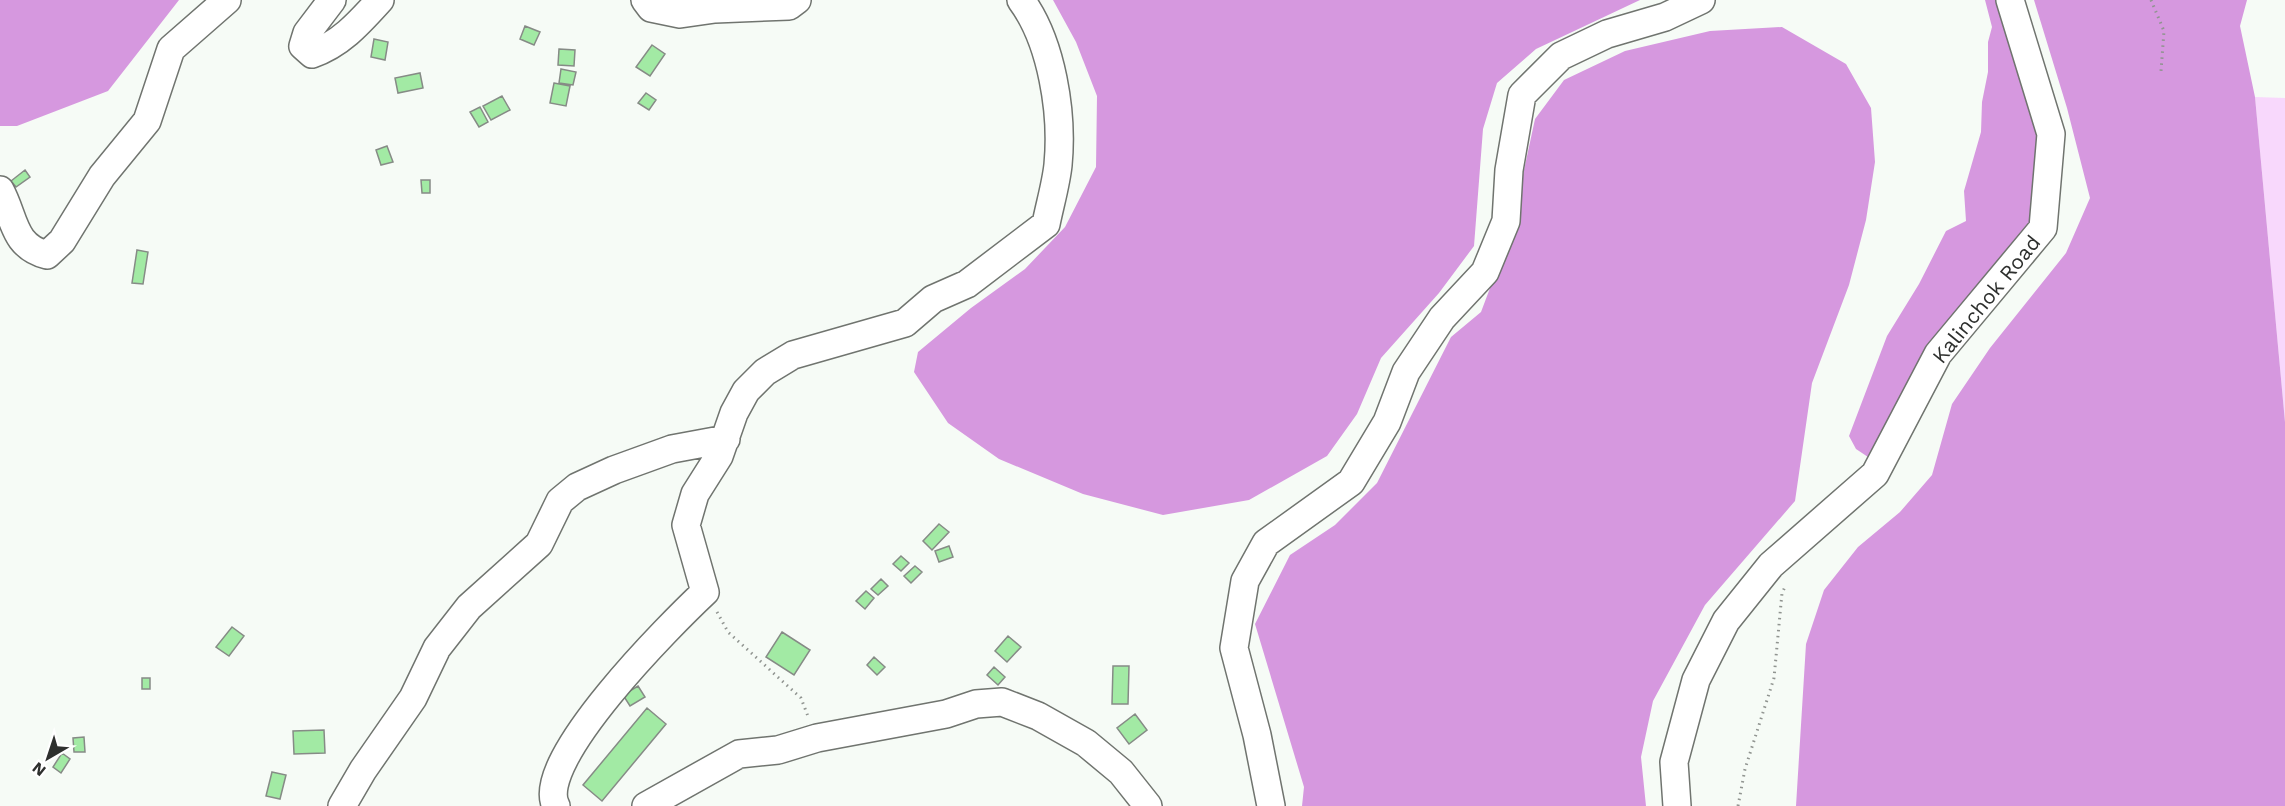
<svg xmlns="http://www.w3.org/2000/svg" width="2285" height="806" font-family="'Work Sans',sans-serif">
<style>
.green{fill:#f8d8fc}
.forest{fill:#d698df}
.building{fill:#a2eaa4;stroke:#868b86;stroke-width:1.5}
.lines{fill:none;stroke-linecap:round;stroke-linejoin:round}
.minor-casing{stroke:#70746f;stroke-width:30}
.path{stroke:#909490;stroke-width:3;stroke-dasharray:1.5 4.5;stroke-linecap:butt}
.minor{stroke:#fff;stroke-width:27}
.labels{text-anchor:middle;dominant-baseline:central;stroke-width:4.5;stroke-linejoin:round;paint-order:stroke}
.street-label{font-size:21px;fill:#2e302e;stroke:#fff}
</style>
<rect width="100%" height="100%" fill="#f6fbf6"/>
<path class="green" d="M2255,97L2285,98V422Z"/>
<path class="forest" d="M0,0H179L108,91L17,126H0Z
M1053,0H1640L1536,49L1497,83L1483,129L1474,246L1439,293L1381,358L1357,414L1327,456L1249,500L1163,515L1083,494L999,459L948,423L914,372L918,352L971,308L1025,269L1065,227L1096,167L1097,96L1076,42Z
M1985,0H2007L2039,109L2040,223L1881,451L1868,457L1856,449L1849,436L1887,336L1919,284L1946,231L1966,221L1964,191L1981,132L1982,102L1988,72V42L1992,27Z
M2034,0H2247L2240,26L2255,97L2285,422V806H1796L1806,644L1824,590L1858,547L1900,512L1932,475L1952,404L1990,348L2066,253L2090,198L2067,108Z
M1782,27L1846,64L1871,108L1875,162L1866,220L1849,285L1812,383L1795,501L1705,605L1653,701L1641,757L1646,806H1302L1304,787L1255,624L1290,555L1335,525L1377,483L1451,337L1481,312L1510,235L1535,119L1564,80L1625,51L1710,31Z"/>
<path class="building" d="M525,26L540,32L534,45L520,39Z
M374,39L388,42L385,60L371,57Z
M652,45L665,54L650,76L636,67Z
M559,49L575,50L574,66L558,65Z
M561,69L576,72L573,85L559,83Z
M420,73L423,88L398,93L395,78Z
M554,83L570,86L566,106L550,103Z
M646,93L656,100L649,110L638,103Z
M502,96L510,110L491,120L483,106Z
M480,107L488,122L479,127L470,112Z
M387,146L393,162L381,165L376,150Z
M25,170L30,177L16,187L11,181Z
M421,180H430V193H422Z
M137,250L148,252L143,284L132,283Z
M939,524L949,532L932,550L923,541Z
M949,546L953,557L939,562L935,551Z
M901,556L909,563L901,571L893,564Z
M915,566L922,572L911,583L904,576Z
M881,579L888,586L878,595L871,589Z
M866,591L874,598L865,609L856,601Z
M232,627L244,636L229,656L216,647Z
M782,632L810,650L794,675L766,657Z
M1008,636L1021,647L1007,662L995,651Z
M874,657L885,667L877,675L867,665Z
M1113,666H1129L1128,704H1112Z
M994,667L1005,677L998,685L987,675Z
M142,678H150V689H142Z
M638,686L645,697L630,706L623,695Z
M647,708L666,724L602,801L583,785Z
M1135,714L1147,730L1129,744L1117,728Z
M324,730L325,753L294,754L293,731Z
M84,737L85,752H74L73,738Z
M62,753L70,759L61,773L53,767Z
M272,772L286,775L280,799L266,796Z"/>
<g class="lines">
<defs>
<path id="minor" d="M332,0L307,33L303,46L312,54C341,44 360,22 380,0
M645,0L651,8L680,14L715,9L789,6L797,0
M0,190C15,217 12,246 47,255L62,241L102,176L147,121L171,49L227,0
M342,806L363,770L413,698L437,648L469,607L539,544L560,501L577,487L614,470L672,449L726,439
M556,806C532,762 673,622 705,592L686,525L695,494L719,456L734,413L746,391L765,372L793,355L905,323L933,299L967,284L1046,224C1050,204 1056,184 1058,165C1063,113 1052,42 1021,0
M646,806L739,754L778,750L817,738L946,714L976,704L1002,702L1038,716L1086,743L1121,772L1148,806
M1271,806L1257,735L1234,648L1245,581L1266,543L1351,482L1387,422L1406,372L1442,318L1485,272L1506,221L1509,170L1522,95L1561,56L1607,34L1665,17L1701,0
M1677,806L1674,762L1696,680L1726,621L1771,565L1875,474L1938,354L2043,228L2051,134L2010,0"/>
</defs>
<use href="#minor" class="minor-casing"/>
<path class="path" d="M2151,0L2164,31L2161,71
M717,612L728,632L801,698L809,719
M1738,806L1745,769L1774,678L1782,593L1786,585"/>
<use href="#minor" class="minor"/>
</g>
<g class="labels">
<g class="street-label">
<text transform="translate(1986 299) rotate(-51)">Kalinchok Road</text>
</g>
</g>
<g transform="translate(48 758) rotate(219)" stroke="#ffffff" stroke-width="4.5" paint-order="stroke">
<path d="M0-4.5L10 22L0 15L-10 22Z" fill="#2e302e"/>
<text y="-9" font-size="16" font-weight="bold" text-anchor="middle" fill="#2e302e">N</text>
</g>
</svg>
